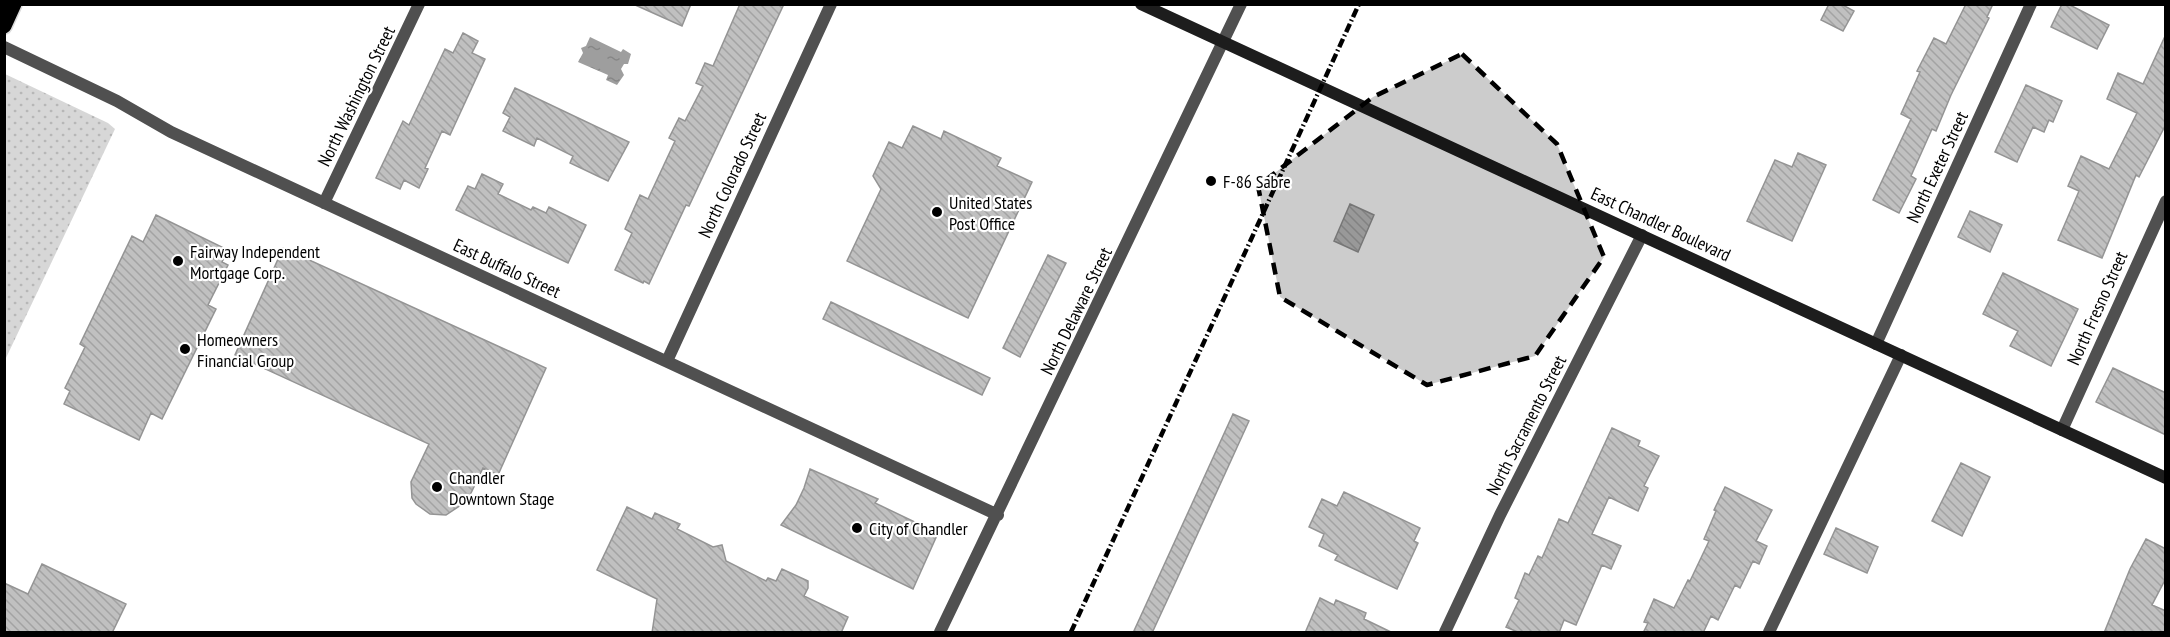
<svg xmlns="http://www.w3.org/2000/svg" width="2170" height="637" font-family="'PT Sans Narrow',sans-serif">
<style>
.park{fill:url(#park-dots)}
.water{fill:url(#water-ripples)}
.building{fill:url(#building-back-hatch);stroke:#949494;stroke-width:1.5}
.lines{fill:none;stroke-linecap:round;stroke-linejoin:round}
.primary-casing{stroke:#dbdbdb;stroke-width:18}
.minor{stroke:#505050;stroke-width:12}
.secondary{stroke:#1d1d1d;stroke-width:12}
.primary{stroke:#000;stroke-width:15}
.rail{stroke:#000;stroke-width:4.5;stroke-dasharray:9 3 1.5 3;stroke-linecap:butt}
.marked{fill:#000;fill-opacity:0.2;stroke:#000;stroke-width:4.5;stroke-dasharray:12 8;stroke-linejoin:round}
.poi-dot{fill:#000;stroke:#fff;stroke-width:2}
.labels{text-anchor:middle;dominant-baseline:central;stroke-width:4.5;stroke-linejoin:round;paint-order:stroke}
.street-label{font-size:18px;fill:#000;stroke:#fff}
.poi-label{font-size:18px;fill:#000;stroke:#fff;text-anchor:start}
</style>
<defs>
<pattern id="park-dots" width="8" height="8" patternUnits="userSpaceOnUse" patternTransform="scale(1.5)"><rect width="8" height="8" fill="#d7d7d7"/><path d="M2 2h.1M6 6h.1" fill="none" stroke="#b7b7b7" stroke-width="1.8" stroke-linecap="round"/></pattern>
<pattern id="water-ripples" width="26" height="14" patternUnits="userSpaceOnUse" patternTransform="scale(1.5)"><rect width="26" height="14" fill="#9e9e9e"/><path d="M2 4q2-2 4 0t4 0M15 11q2-2 4 0t4 0" fill="none" stroke="#868686"/></pattern>
<pattern id="building-back-hatch" width="6" height="6" patternUnits="userSpaceOnUse" patternTransform="scale(1.5)"><rect width="6" height="6" fill="#c0c0c0"/><path d="M-1 5l2 2M0 0l6 6M5-1l2 2" fill="none" stroke="#a3a3a3"/></pattern>
</defs>
<rect width="100%" height="100%" fill="#fff"/>
<path class="park" d="M5,74L108,123L115,129L5,360Z"/>
<path class="water" d="M590,37L621,52L623,49L631,54L628,64H624L621,69L624,75L617,85L606,80L608,75L578,62L583,53L581,48L586,46Z"/>
<path class="building" d="M633,4H691L682,26Z
M740,4H784L689,206L686,205L649,284L644,281L643,283L615,270L632,233L625,229L640,195L648,199L675,141L669,138L679,118L685,121L703,86L696,83L705,63L713,66Z
M1829,4H1841L1854,11L1843,31L1821,20Z
M1966,4H1993L1987,17L1989,18L1951,95L1936,131L1932,129L1911,176L1916,179L1899,213L1873,200L1911,119L1901,114L1920,72L1917,71L1934,38L1946,44Z
M2062,4H2068L2109,25L2097,49L2051,27Z
M463,33L478,41L472,53L485,59L450,135L442,131L425,168L428,169L419,188L404,180L400,189L376,178L403,121L409,125L445,49L453,53Z
M2166,34V124L2139,177L2136,175L2102,258L2058,240L2079,191L2068,186L2081,156L2109,169L2137,113L2107,99L2118,73L2143,84Z
M2026,85L2062,101L2053,122L2049,120L2044,132L2033,127L2017,162L1995,152Z
M515,88L629,142L608,181L570,163L573,156L537,138L534,146L503,131L510,117L503,113Z
M913,126L941,139L944,131L1001,158L997,166L1032,182L968,318L847,261L881,189L873,176L889,142L902,148Z
M1798,153L1826,165L1792,241L1747,221L1775,160L1792,167Z
M482,174L503,184L498,194L531,210L533,207L546,213L549,207L586,225L568,263L456,210L468,186L475,189Z
M1350,204L1374,215L1358,252L1334,241Z
M1970,211L2002,225L1990,252L1958,237Z
M156,215L228,250L222,262L228,265L208,305L216,309L162,419L151,413L139,440L64,404L70,391L65,388L85,347L80,344L132,236L143,242Z
M283,248L546,368L498,475L483,468L470,495L466,494L461,505L446,515L430,514L416,504L412,498L411,482L429,444L235,355Z
M1048,255L1066,263L1020,357L1003,348Z
M2003,273L2078,309L2051,366L2010,346L2018,331L1983,314Z
M831,302L990,378L982,395L823,319Z
M2113,368L2166,393V435L2096,402Z
M1233,414L1249,421L1177,579L1152,633H1133Z
M1612,428L1640,441L1638,446L1659,456L1644,486L1648,488L1638,511L1609,497L1592,534L1621,546L1611,569L1602,565L1576,625L1564,620L1559,633H1520L1506,627L1519,600L1515,598L1525,573L1529,575L1538,556L1542,558L1559,519L1568,523Z
M1961,463L1990,477L1962,536L1932,521Z
M810,469L878,499L875,503L938,533L913,589L781,525L796,505L804,488Z
M1725,487L1772,510L1756,541L1767,546L1759,564L1753,561L1740,588L1735,585L1718,620L1711,616L1703,633H1643L1648,623L1644,622L1654,599L1674,608L1688,580L1690,581L1709,541L1704,539L1716,511L1714,510Z
M1344,492L1420,528L1414,541L1418,543L1397,589L1335,560L1338,555L1319,546L1324,534L1309,527L1322,499L1337,506Z
M627,507L652,519L655,513L680,524L677,529L713,547L722,545L726,561L766,581L768,578L776,581L782,569L808,581V588L804,596L848,617L841,633H652L657,599L597,570Z
M1836,528L1878,547L1867,573L1824,554Z
M2146,539L2166,549V578L2152,605L2166,611V633H2104L2130,569Z
M42,564L126,604L112,633H4V583L28,594Z
M1320,598L1334,605L1336,600L1366,613L1364,619L1393,633H1305Z"/>
<g class="lines">
<defs>
<path id="primary" d="M4,26L14,4"/>
</defs>
<use href="#primary" class="primary-casing"/>
<path class="minor" d="M4,47L117,101L171,132L998,515
M324,203L419,4
M1876,344L2031,4
M667,361L831,4
M2062,430L2166,201
M940,632L1241,4
M1445,632L1500,515L1642,235
M1769,632L1901,355"/>
<path class="secondary" d="M1141,4L2166,478"/>
<use href="#primary" class="primary"/>
<path class="rail" d="M1071,632L1359,4"/>
</g>
<path class="marked" d="M1462,54L1557,144L1604,257L1535,356L1427,385L1280,297L1258,186L1373,97Z"/>
<g class="poi-dot">
<circle cx="1211" cy="181" r="6"/>
<circle cx="937" cy="212" r="6"/>
<circle cx="178" cy="261" r="6"/>
<circle cx="185" cy="349" r="6"/>
<circle cx="437" cy="487" r="6"/>
<circle cx="857" cy="528" r="6"/>
</g>
<g class="labels">
<g class="street-label">
<text transform="translate(356 96) rotate(-64)">North Washington Street</text>
<text transform="translate(1937 167) rotate(-65)">North Exeter Street</text>
<text transform="translate(732 175) rotate(-65)">North Colorado Street</text>
<text transform="translate(1661 224) rotate(25)">East Chandler Boulevard</text>
<text transform="translate(507 268) rotate(25)">East Buffalo Street</text>
<text transform="translate(2097 308) rotate(-66)">North Fresno Street</text>
<text transform="translate(1076 311) rotate(-64)">North Delaware Street</text>
<text transform="translate(1526 425) rotate(-63)">North Sacramento Street</text>
</g>
<g class="poi-label">
<text x="1223" y="181">F-86 Sabre</text>
<text x="949" y="202">United States<tspan x="949" dy="21">Post Office</tspan></text>
<text x="190" y="251">Fairway Independent<tspan x="190" dy="21">Mortgage Corp.</tspan></text>
<text x="197" y="339">Homeowners<tspan x="197" dy="21">Financial Group</tspan></text>
<text x="449" y="477">Chandler<tspan x="449" dy="21">Downtown Stage</tspan></text>
<text x="869" y="528">City of Chandler</text>
</g>
</g>
<rect width="2170" height="637" fill="none" stroke="#000000" stroke-width="12"/>
</svg>
